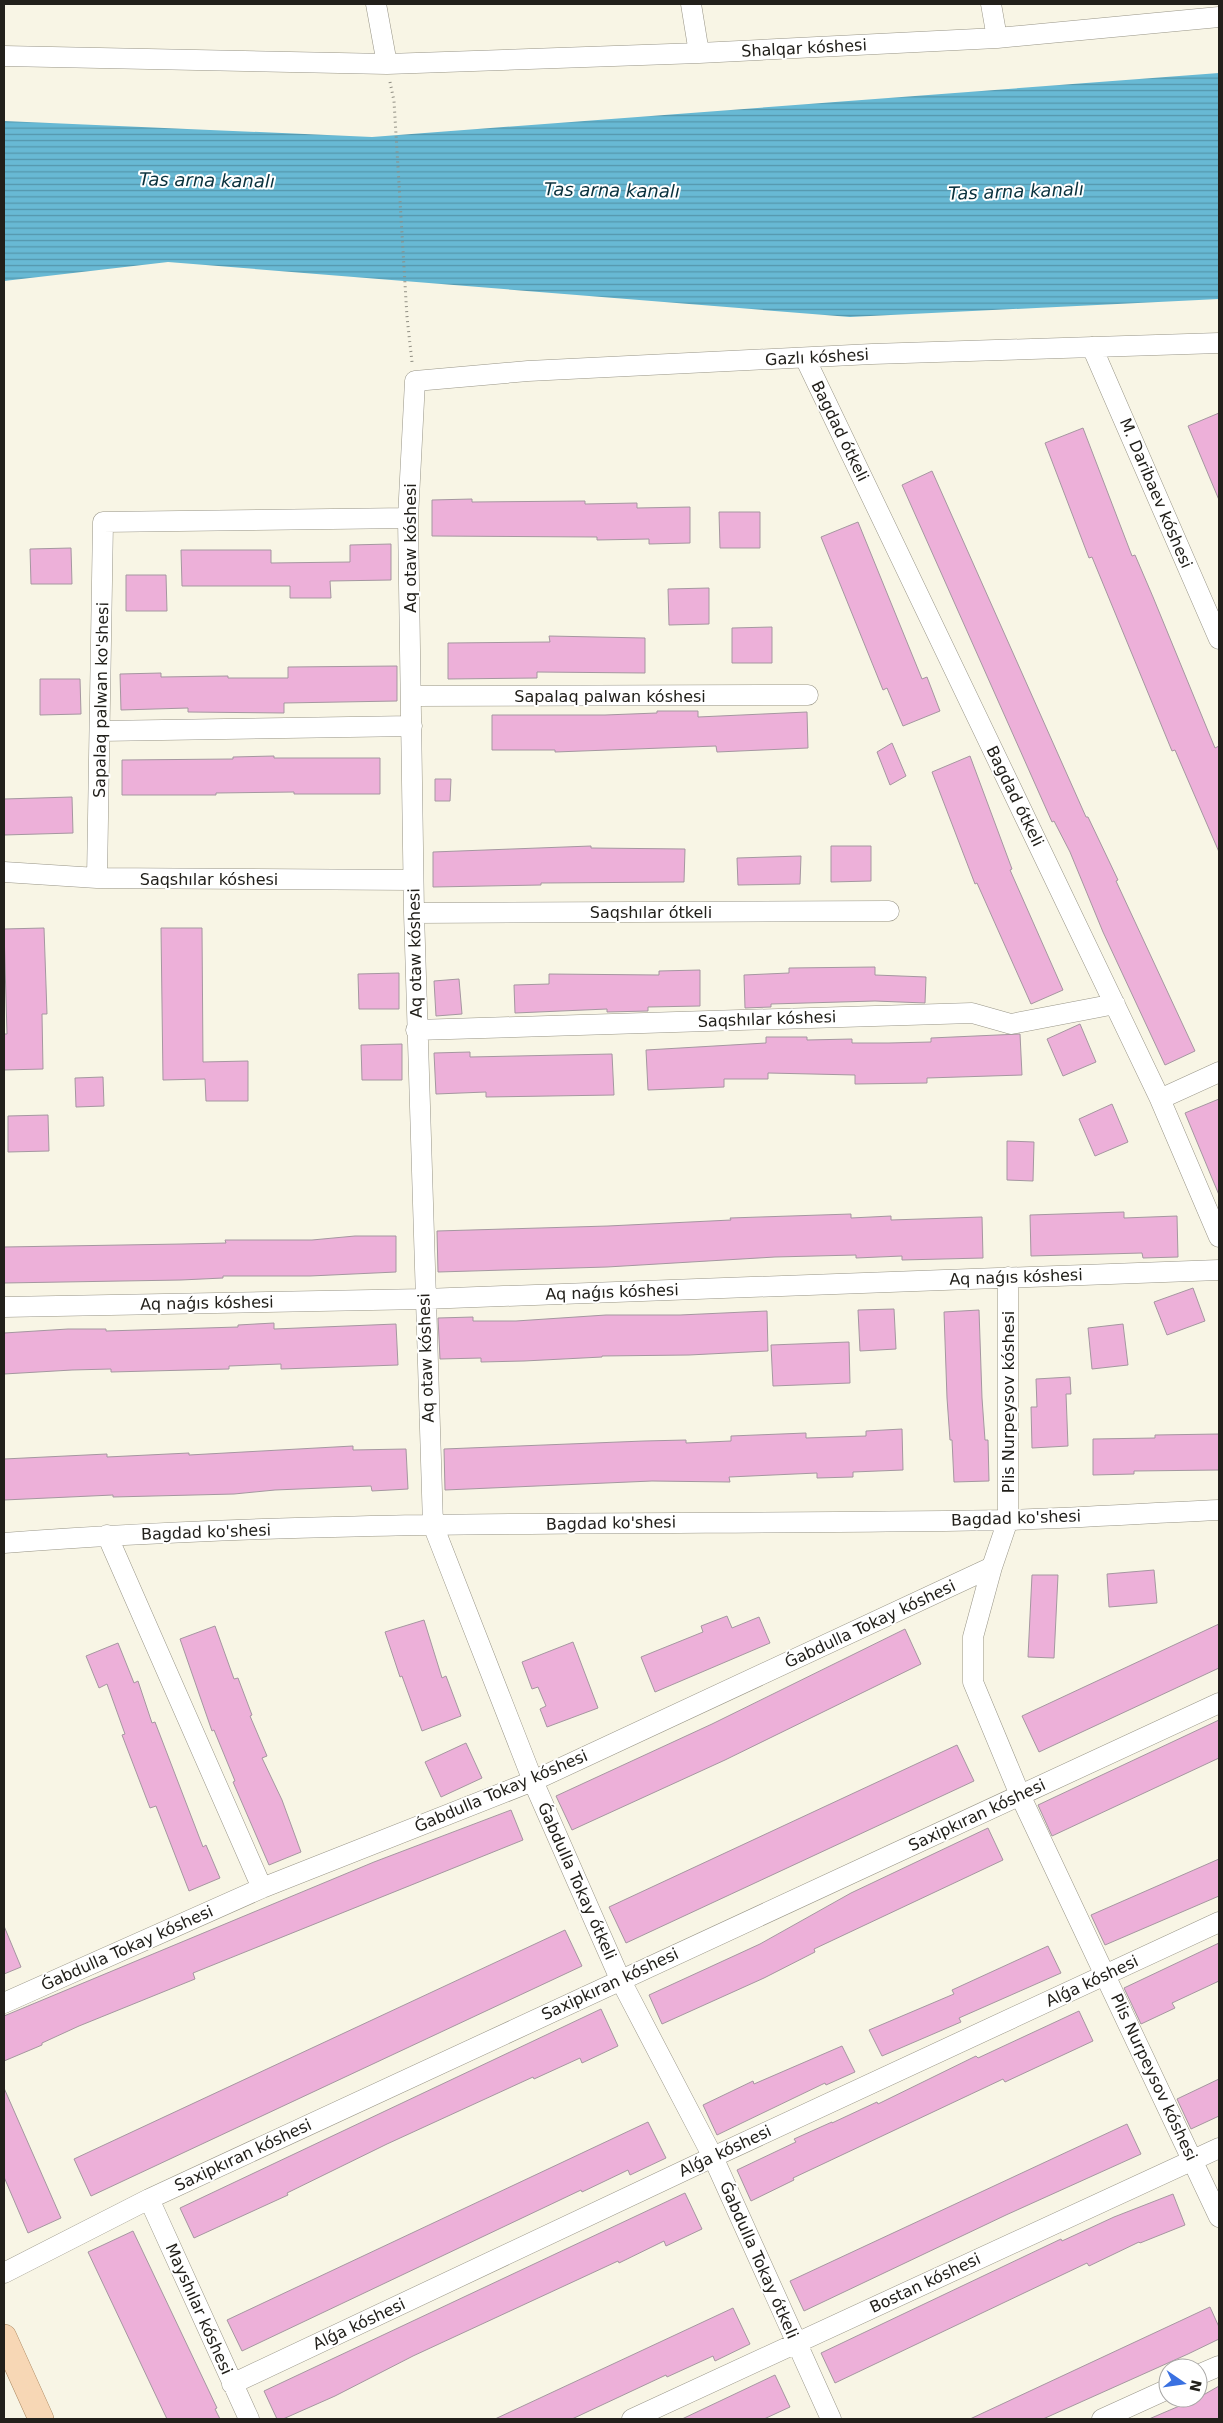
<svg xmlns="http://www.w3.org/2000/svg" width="1223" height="2423" font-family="'DejaVu Sans',sans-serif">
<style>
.water{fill:url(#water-rules)}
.building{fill:#edb0d9;stroke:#a597a0}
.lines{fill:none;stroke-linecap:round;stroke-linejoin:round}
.minor-casing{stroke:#989587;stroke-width:21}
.major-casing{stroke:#a9865f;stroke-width:26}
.path{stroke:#908e83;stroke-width:3;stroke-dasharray:1 4;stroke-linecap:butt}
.minor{stroke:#fff;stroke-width:20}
.major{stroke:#f7d7b5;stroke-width:25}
.labels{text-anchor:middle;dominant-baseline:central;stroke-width:4;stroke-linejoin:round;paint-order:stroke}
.street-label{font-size:16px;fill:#22201b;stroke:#fff}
.water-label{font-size:18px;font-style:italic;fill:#09313d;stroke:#fff}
</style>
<defs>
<pattern id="water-rules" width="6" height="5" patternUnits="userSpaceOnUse" patternTransform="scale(1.25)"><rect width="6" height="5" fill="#68b9d4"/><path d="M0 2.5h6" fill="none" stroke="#5596ab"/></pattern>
</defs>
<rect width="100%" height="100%" fill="#f8f5e5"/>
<path class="water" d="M1219,73V299L850,317L168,262L4,281V121L372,137Z"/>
<path class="building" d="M1219,413V500L1188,426Z
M1083,428L1132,556L1135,555L1153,597L1215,748L1219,746V852L1175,750L1172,751L1092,557L1089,558L1045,443Z
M932,471L1086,817H1088L1118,880L1116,881L1195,1051L1165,1065L1103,932L1070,852L1054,821L1052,822L902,485Z
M472,499V502L585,501V504L637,503V508L690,507V543L649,544V539L597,540V537L432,536V500Z
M719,512H760V548H720Z
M858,522L922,679L927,677L940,711L903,726L887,688L883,690L821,537Z
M391,544V580L330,581L331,598H290V586H182L181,550H271V563L350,562V545Z
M71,548L72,584H31L30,549Z
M126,575H166L167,611H126Z
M709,588V624L669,625L668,589Z
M772,627V663H732V628Z
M549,636L645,638V673L537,672V678L448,679V643L550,642Z
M397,666V701L284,703V713L188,712V708L121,710L120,674L161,673V677L228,676V678H288V667Z
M40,679H80L81,714L40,715Z
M657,711H698V717L807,712L808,748L717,752L716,746L555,752V750H492V715H605L657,713Z
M892,743L906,776L890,785L877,752Z
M274,756V758H380V794H294V792L216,793V795H122V760L233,759V757Z
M970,756L1012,869L1010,870L1063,990L1031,1004L977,883L975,884L932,772Z
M435,779H451L450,801H435Z
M72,797L73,833L4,835V799Z
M591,846V848L685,849L684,882L541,883V885L433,887V852Z
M831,846H871V881L831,882Z
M801,856L800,884L738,885L737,858Z
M44,928L47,1014H42L43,1069L4,1070V1034H7L4,929Z
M161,928H202L203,1062L248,1061V1101H206L205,1079L163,1080Z
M875,967V975L926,977L925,1003L875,1001L771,1004V1007L745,1008L744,975L789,973V968Z
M700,970V1006L648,1007V1011L607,1012V1009L515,1013L514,985L549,984V974L659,975V971Z
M399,973V1009H359L358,974Z
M459,979L462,1014L436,1016L434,981Z
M1080,1024L1096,1062L1063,1076L1047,1039Z
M1020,1034L1022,1075L927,1078V1083L855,1084V1075L768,1073V1079H724V1087L648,1090L646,1050L766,1043V1037H807V1040L852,1039V1043H889L931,1042V1038Z
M402,1044V1080H362L361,1045Z
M470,1052V1057L612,1054L614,1095L486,1097V1092L436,1094L434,1053Z
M103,1077L104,1106L76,1107L75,1078Z
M1219,1099V1195L1185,1113Z
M1112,1104L1128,1142L1095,1156L1079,1119Z
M48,1115L49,1151L8,1152V1116Z
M1007,1141L1034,1142L1033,1181L1007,1180Z
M1124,1212V1218L1177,1216L1178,1257L1143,1258L1142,1253L1031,1256L1030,1215Z
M851,1214V1218L891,1216V1220L982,1217L983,1258L902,1260V1256L856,1258V1255L775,1257L607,1267L438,1272L437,1231L608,1226L731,1220L730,1218Z
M355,1236H396V1272L310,1276H223V1278L181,1280L4,1283V1247L182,1244L226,1243L225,1240H312Z
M1193,1288L1205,1321L1167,1335L1154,1302Z
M894,1309L896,1349L860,1351L858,1310Z
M979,1310L982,1398L985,1440H988L989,1481L954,1482L952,1440H950L947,1398L944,1312Z
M767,1311L768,1351L689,1355L602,1356V1357L524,1361L481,1362V1358L440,1359L438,1318L473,1317V1321H516L606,1315H680Z
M274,1323V1329L396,1324L398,1365L281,1369V1364L229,1366V1369L111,1372V1369L72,1370L4,1374V1333L68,1329H106V1331L238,1327V1325Z
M1123,1324L1128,1365L1092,1369L1088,1328Z
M849,1342L850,1383L773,1386L771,1345Z
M1070,1377L1071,1394H1066L1068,1446L1032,1448L1031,1407H1037L1036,1379Z
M902,1429L903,1470L853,1472V1477L817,1478V1473L729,1477L730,1482L652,1481L445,1490L444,1449L644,1441L686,1440V1443L731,1441V1436L806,1433V1438L866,1436V1431Z
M1219,1434V1470L1134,1471V1474L1093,1475V1439L1155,1438V1435Z
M353,1446V1450L406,1449L408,1489L372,1491L371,1486L275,1490L234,1494L113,1497V1495L4,1500V1459L107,1454V1457L189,1453V1455Z
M1154,1570L1157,1603L1109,1607L1107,1574Z
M1032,1575H1058L1054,1658L1028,1657Z
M727,1616L732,1628L759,1617L770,1643L655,1692L641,1657L703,1632L701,1626Z
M424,1620L442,1678L446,1676L461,1716L422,1731L402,1676L400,1677L385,1632Z
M1219,1624V1668L1039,1752L1022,1716Z
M215,1626L234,1679L238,1678L252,1715L250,1716L267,1756L262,1758L282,1800L301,1852L269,1865L233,1782L235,1781L214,1730L212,1731L180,1639Z
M905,1629L921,1664L725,1760L572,1830L556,1796L712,1724Z
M573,1642L598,1708L547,1727L540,1709L546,1706L538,1687L532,1689L522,1662Z
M118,1643L134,1683L138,1681L152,1723L155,1722L203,1847L206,1845L220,1878L189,1891L156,1806L150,1808L122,1735L125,1734L107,1684L99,1688L86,1656Z
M1219,1720V1758L1052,1836L1038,1805Z
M466,1743L482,1778L441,1797L425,1762Z
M957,1745L974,1781L626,1943L609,1907Z
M511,1810L523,1840L193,1973L195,1979L79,2026L42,2043V2045L4,2061V2016L374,1862Z
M988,1828L1003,1860L814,1949L815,1952L764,1978L662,2024L649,1995L760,1944L851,1893Z
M1219,1859V1896L1105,1945L1091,1915Z
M4,1926L21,1967L4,1974Z
M565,1930L582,1966L91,2196L74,2159Z
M1219,1943V1981L1172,2003L1175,2008L1141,2024L1124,1988Z
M1048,1946L1061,1973L959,2018L961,2022L882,2056L869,2030L954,1994L952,1990Z
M601,2009L618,2046L582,2063L580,2058L534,2079L533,2077L387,2144L287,2193L288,2195L194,2238L180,2208Z
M1079,2011L1093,2041L1005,2082L1003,2079L793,2178L794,2180L751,2201L737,2170L796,2142L794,2139L832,2122V2123L877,2102L878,2104L976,2056L978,2058Z
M842,2046L855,2072L826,2085L825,2083L717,2135L703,2105L753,2081L754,2084Z
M1219,2079V2116L1191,2129L1177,2099Z
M4,2088L61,2218L28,2233L4,2177Z
M648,2122L666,2158L630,2175L628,2170L582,2192L581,2190L242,2351L227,2320Z
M1127,2124L1141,2154L1006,2215L804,2311L790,2281Z
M685,2193L702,2229L666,2246L664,2241L619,2263L618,2261L413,2356L335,2396L283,2419H277L264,2391Z
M1173,2194L1185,2225L1140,2243L1139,2242L1089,2266L1087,2263L835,2383L821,2353L1061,2239L1062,2241L1114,2217Z
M133,2231L217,2408L215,2409L220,2419H167L88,2252Z
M1210,2307L1219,2327V2339L1188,2354L1043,2419H970Z
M733,2308L750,2344L715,2361L713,2356L667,2377L666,2375L572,2419H495Z
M775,2375L790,2407L764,2419H682Z
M1219,2386V2419H1149L1198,2398Z"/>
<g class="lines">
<defs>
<path id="minor" d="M376,4L387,64
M691,4L699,53
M991,4L997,38
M4,56L387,64L699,53L997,38L1219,17
M1092,347L1219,639
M805,358L1160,1099L1219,1237
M411,696L808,695
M101,731L412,726
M4,872L97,878L413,880
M97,878L103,522L408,518
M414,913L889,911
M416,1030L972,1013L1011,1024L1115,1004
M1160,1099L1219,1072
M1008,1277V1520L992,1567L973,1637V1682L1020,1795L1219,2217
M4,1307L424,1299L1219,1270
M107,1535L262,1888
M4,1543C337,1517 672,1526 1006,1520C1077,1518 1148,1513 1219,1510
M4,2003L262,1888L533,1781L992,1567
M149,2199L249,2419
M4,2273L149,2199L1219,1703
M1198,2375L1219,2366
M232,2384L713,2157L1219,1922
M632,2419L1219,2148
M831,2419L713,2157L620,1979L533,1781L433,1525L414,913L408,518L415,381L528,371L872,354L1219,343
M1102,2419L1168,2389"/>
<path id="major" d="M4,2337L41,2419"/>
</defs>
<use href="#minor" class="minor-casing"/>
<use href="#major" class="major-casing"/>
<path class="path" d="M390,82L394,101L407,317L412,362"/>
<use href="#minor" class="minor"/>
<use href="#major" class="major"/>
</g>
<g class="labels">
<g class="street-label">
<text transform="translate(804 48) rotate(-3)">Shalqar kóshesi</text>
<text transform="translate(817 357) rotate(-3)">Gazlı kóshesi</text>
<text transform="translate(840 431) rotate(64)">Bagdad ótkeli</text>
<text transform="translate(1156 493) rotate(67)">M. Daribaev kóshesi</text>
<text transform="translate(410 548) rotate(-90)">Aq otaw kóshesi</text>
<text x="610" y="696">Sapalaq palwan kóshesi</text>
<text transform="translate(101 700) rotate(-89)">Sapalaq palwan ko'shesi</text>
<text transform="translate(1015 796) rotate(64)">Bagdad ótkeli</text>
<text x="209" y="879">Saqshılar kóshesi</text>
<text x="651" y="912">Saqshılar ótkeli</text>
<text transform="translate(415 953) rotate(-91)">Aq otaw kóshesi</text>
<text transform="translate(767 1019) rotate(-2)">Saqshılar kóshesi</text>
<text transform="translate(1016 1277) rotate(-2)">Aq naǵıs kóshesi</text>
<text transform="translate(612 1292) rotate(-2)">Aq naǵıs kóshesi</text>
<text transform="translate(207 1303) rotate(-1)">Aq naǵıs kóshesi</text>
<text transform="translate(426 1358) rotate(-92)">Aq otaw kóshesi</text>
<text transform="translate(1008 1402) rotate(-90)">Plis Nurpeysov kóshesi</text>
<text transform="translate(1016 1518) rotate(-2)">Bagdad ko'shesi</text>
<text transform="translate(611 1523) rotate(-1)">Bagdad ko'shesi</text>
<text transform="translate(206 1532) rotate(-2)">Bagdad ko'shesi</text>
<text transform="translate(870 1624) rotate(-25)">Ǵabdulla Tokay kóshesi</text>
<text transform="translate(501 1791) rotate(-23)">Ǵabdulla Tokay kóshesi</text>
<text transform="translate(977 1815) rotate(-25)">Saxipkıran kóshesi</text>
<text transform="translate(577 1881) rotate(66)">Ǵabdulla Tokay ótkeli</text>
<text transform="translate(127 1948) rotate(-24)">Ǵabdulla Tokay kóshesi</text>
<text transform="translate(1092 1981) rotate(-25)">Alǵa kóshesi</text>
<text transform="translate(610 1984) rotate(-25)">Saxipkıran kóshesi</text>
<text transform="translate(1154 2077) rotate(65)">Plis Nurpeysov kóshesi</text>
<text transform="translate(725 2151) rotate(-25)">Alǵa kóshesi</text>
<text transform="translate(243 2155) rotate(-25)">Saxipkıran kóshesi</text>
<text transform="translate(759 2260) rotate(66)">Ǵabdulla Tokay ótkeli</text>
<text transform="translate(925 2283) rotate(-25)">Bostan kóshesi</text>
<text transform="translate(199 2309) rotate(66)">Mayshılar kóshesi</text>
<text transform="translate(359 2324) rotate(-25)">Alǵa kóshesi</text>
</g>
<g class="water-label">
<text transform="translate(207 180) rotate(1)">Tas arna kanalı</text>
<text transform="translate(612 190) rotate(1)">Tas arna kanalı</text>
<text transform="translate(1016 191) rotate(-2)">Tas arna kanalı</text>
</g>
</g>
<rect width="1223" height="2423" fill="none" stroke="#22201b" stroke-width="10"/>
<g transform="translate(1183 2383) rotate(103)"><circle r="24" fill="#ffffff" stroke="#a7a6a4"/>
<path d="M0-4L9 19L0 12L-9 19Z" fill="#3a71e1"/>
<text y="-8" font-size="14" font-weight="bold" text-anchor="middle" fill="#22201b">N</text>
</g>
</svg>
